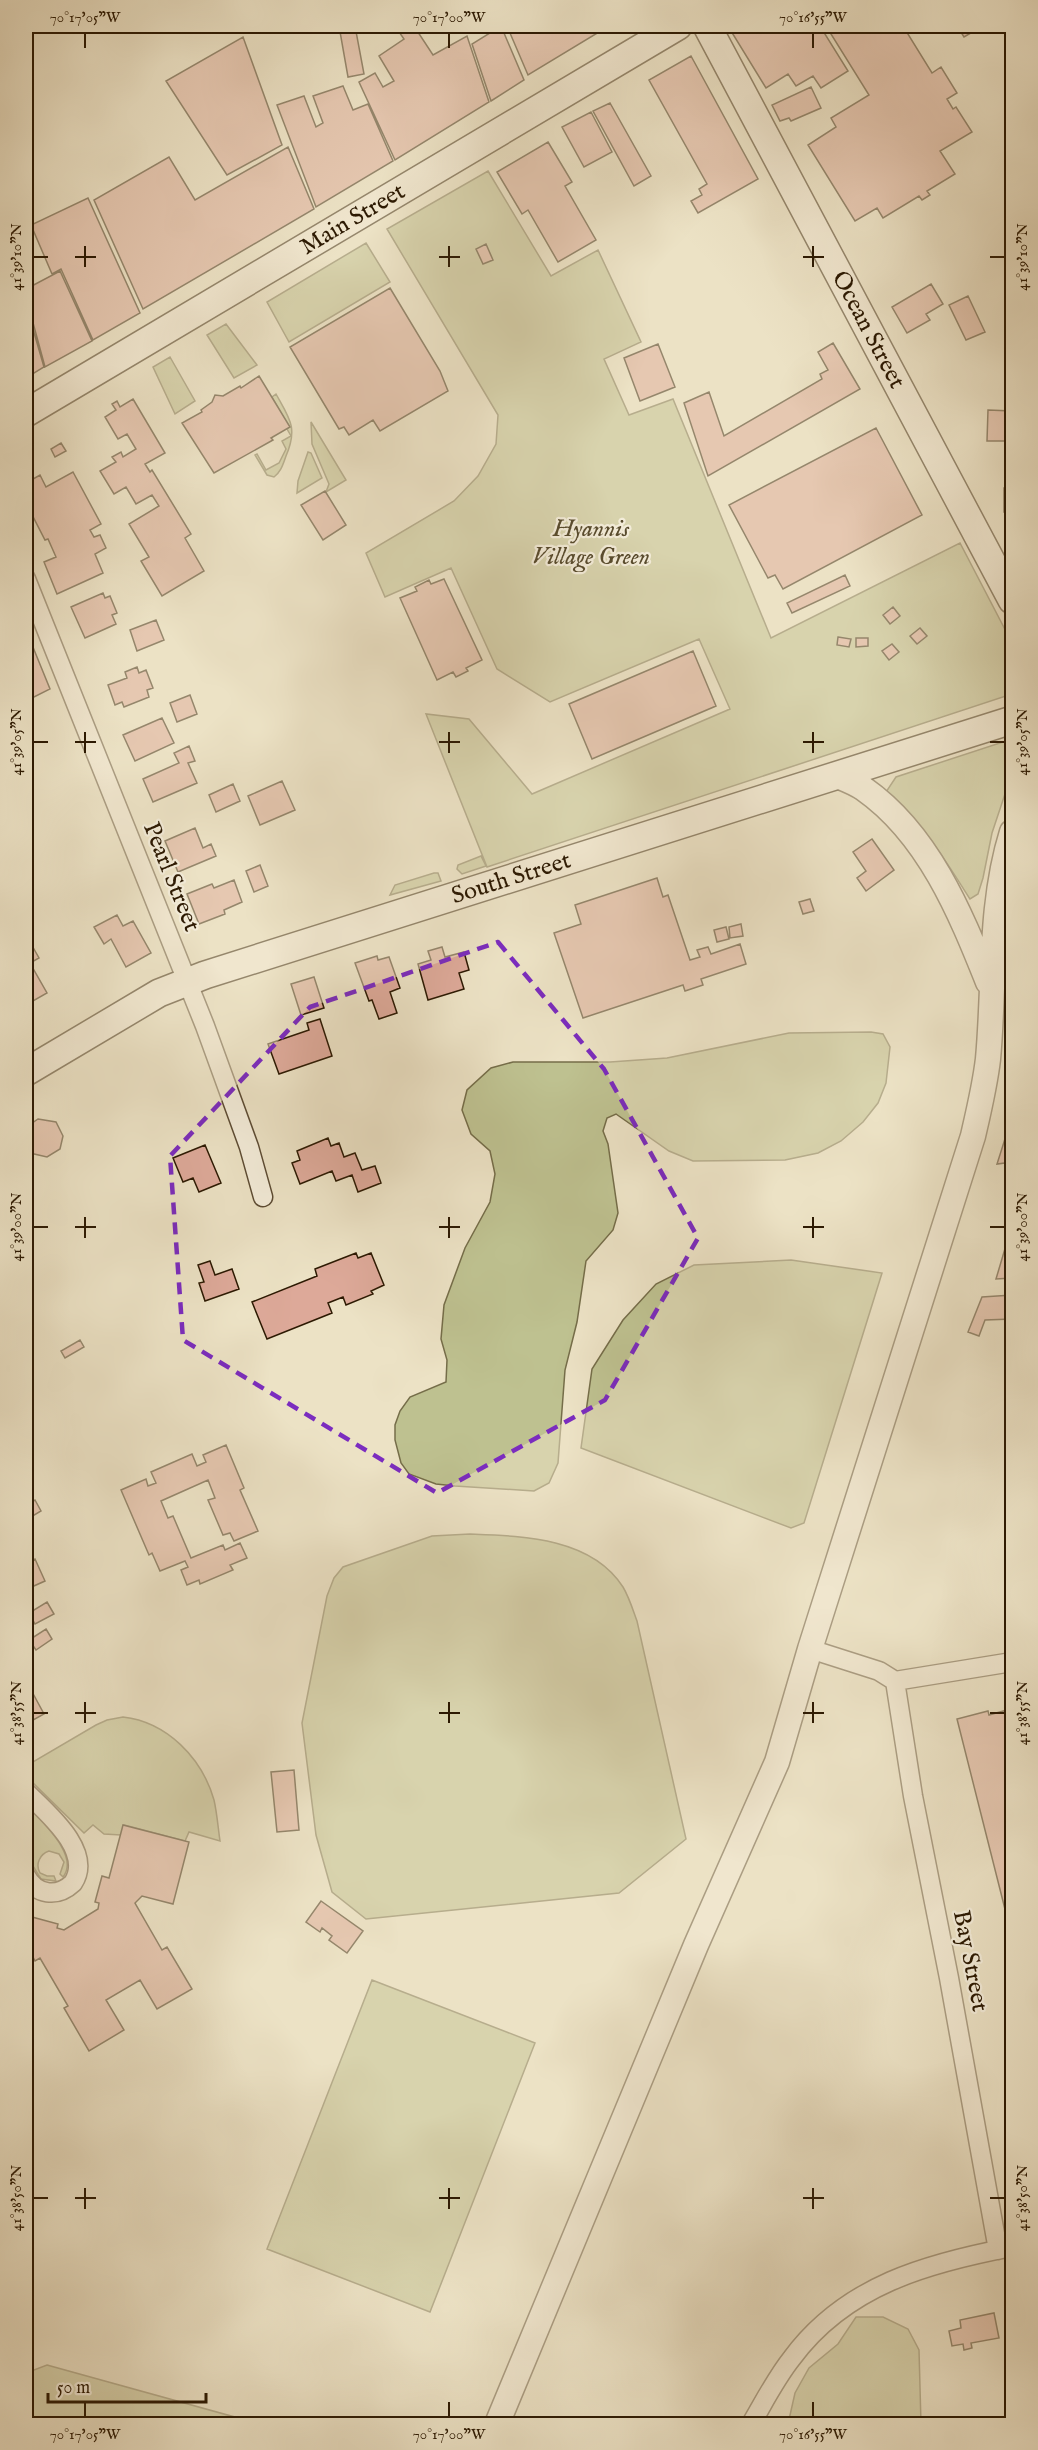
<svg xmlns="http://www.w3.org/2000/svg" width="1038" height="2450" font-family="'IM FELL English',serif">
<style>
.green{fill:#bec190;stroke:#756d49;stroke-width:1.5}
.building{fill:#dda999;stroke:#2c1902;stroke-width:1.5}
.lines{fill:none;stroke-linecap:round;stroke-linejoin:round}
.minor-casing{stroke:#5c4b33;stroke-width:21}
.tertiary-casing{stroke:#5c4b33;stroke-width:27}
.secondary-casing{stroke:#2c1902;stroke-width:30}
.minor{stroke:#f3ecd9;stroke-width:18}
.tertiary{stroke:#f3ecd9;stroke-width:24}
.secondary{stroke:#f3ecd9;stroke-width:27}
.marked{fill:none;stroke:#7b2cbf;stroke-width:4.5;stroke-dasharray:12 8;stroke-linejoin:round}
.ticks{fill:none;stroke:#2c1902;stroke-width:2}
.labels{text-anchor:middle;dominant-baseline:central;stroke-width:4.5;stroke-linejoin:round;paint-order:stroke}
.street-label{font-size:24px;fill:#2c1902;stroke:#f3ecd9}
.park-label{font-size:24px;font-style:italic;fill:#584b2d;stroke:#f3ecd9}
.neatline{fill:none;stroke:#2c1902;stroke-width:2}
.ticks-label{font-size:15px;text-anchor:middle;fill:#2c1902}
</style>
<rect width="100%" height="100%" fill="#ece2c5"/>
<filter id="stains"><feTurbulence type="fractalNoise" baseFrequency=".00333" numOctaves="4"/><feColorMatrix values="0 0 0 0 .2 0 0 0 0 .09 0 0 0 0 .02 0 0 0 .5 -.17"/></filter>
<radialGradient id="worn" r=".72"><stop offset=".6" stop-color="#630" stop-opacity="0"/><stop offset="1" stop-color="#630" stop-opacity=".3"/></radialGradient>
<path class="green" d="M488,171L551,276L598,250L641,342L604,359L629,415L673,399L771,638L960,543L1012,643V694L487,867L426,714L469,719L532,794L730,709L699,639L550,702L497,669L451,568L385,597L366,553L454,501L478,476L496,444L498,415L387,229Z
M366,243L390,282L289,342L267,302Z
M226,324L257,365L234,378L207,335Z
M170,357L195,401L175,414L153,367Z
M276,394C290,419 298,428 286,456C283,464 281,472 274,477L267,475L255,455L257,454L266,470L279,463L286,449L282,441L291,436L287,429L289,427L272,397Z
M311,422L346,480L326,492L329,484L312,444Z
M308,452L311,453L322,478L297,493L298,481Z
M1012,739V773L992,833L983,878L978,894L970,899C945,860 922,821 886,792L896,777Z
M481,856L486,866L462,874L457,869L458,865Z
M434,873H438L441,881L390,895L395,885Z
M871,1032L883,1034L890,1047L886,1083L878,1103L863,1122L841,1141L818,1153L785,1160L693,1161L669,1151L616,1114L607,1118L603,1131L608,1144L618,1213L613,1230L586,1261L577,1322L565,1370L558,1463L549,1483L534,1491L455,1486L436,1484L409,1474L401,1463L395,1440V1425L400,1411L410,1397L446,1382L447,1360L441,1339L444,1305L465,1248L490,1202L495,1174L490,1151L471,1134L462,1110L467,1090L491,1068L513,1062H610L667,1058L789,1033Z
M791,1260L882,1273L804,1523L791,1528L581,1448L592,1369L623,1320L656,1284L694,1265Z
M470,1534C521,1536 591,1537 623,1587C629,1597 633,1610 637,1621L686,1839L619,1893L366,1919L332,1892L316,1835L302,1723L327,1596L334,1578L343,1567L432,1536Z
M123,1717C167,1722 202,1758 214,1800C217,1813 218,1827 220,1841L189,1832L185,1841L124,1825L121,1835L104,1834L93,1825L84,1833L26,1776V1768L31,1763L96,1725L107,1720Z
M28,1806C42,1822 80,1856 63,1877L60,1874L64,1862L59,1854L49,1851C40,1854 35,1864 40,1873L47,1876H54L56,1881L41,1879L26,1855V1808Z
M372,1980L535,2043L430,2312L267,2249Z
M856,2317H883L908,2329L919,2350L921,2424H788L795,2393L809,2368L838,2344Z
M47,2365L260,2424L300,2422L303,2424H26V2373Z"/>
<path class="building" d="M339,26H355L364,74L348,77Z
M395,26H414L433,55L467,36L489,102L395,160L359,82L375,73L383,87L394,81L379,56L404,39Z
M501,26L524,80L491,101L472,44Z
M507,26H609L528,75Z
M740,26H820L848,71L821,88L813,76L796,86L788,74L766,88L731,31Z
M826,26H903L932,73L941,67L957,93L947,99L953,109L956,107L972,132L940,151L955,174L927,191L930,195L922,200L919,196L883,218L877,208L855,221L808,145L836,127L831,118L869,95Z
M957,26H983L964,37Z
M243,37L282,145L227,175L166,81Z
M691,56L758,179L698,213L691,201L702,195L699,189L707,184L649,80Z
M343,86L353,110L368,104L393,161L316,207L277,105L304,96L316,127L323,123L313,96Z
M811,87L821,108L791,121L789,118L780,121L772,105Z
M610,103L651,176L634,186L593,111Z
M591,112L612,152L584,167L562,127Z
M548,142L572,182L565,186L596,240L558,262L528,210L522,214L497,172Z
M288,147L314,209L143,309L94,200L169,157L195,200Z
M88,198L140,313L93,340L61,269L52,274L31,225Z
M486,244L493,260L483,264L476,249Z
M60,271L92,341L45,367L26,297V289Z
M931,284L943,304L926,314L930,320L907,333L892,307Z
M390,288L440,371L448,391L380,431L373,420L349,435L344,427L339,429L290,347Z
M968,296L985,332L966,340L949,305Z
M26,305L44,367L26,378Z
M833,343L860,389L708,476L684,403L709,392L724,436L822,379L820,374L828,370L818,352Z
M658,344L675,387L640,401L624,358Z
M259,376L290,427L271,438L273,440L214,473L182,423L202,412L201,410L212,402L215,395L223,396L240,386L241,388Z
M133,399L165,453L145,464L150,472L152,470L191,534L185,538L204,571L162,596L141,561L149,557L129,524L159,506L152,495L136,504L126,487L114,494L100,471L116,462L112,457L121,452L123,457L136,449L127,434L118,439L105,417L116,410L112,404L117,401L120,407Z
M988,410L1012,411V441H987Z
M876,428L922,515L783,589L775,575L768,578L729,505Z
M61,443L66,451L55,457L51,449Z
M73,472L101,524L90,530L94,537L100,535L106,548L95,554L103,573L57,594L44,562L56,557L48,539L45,540L26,503V483L40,475L46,487Z
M1004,488H1012V513L1004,512Z
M325,491L346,525L323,540L301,505Z
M845,575L850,586L792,613L787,603Z
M444,579L482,660L466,668L468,671L456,677L453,672L437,680L400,598L417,591L415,587L429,580L431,584Z
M103,593L105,598L110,596L117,613L112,615L116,624L85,638L71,607Z
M893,607L900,616L890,624L883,615Z
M156,620L164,640L137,651L130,630Z
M920,628L927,636L917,644L910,636Z
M26,630L50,689L26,701Z
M838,637L851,639L849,647L837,645Z
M856,638H868V646L856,647Z
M892,644L899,652L889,660L882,651Z
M693,651L716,706L592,759L569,704Z
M137,667L139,673L146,670L153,688L147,690L149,697L124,707L122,702L115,705L108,685L127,678L125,672Z
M190,695L197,714L177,722L170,703Z
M162,718L174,743L135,761L123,735Z
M189,746L195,761L188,763L197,783L153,802L143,779L179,763L174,753Z
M282,781L295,810L260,825L248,796Z
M233,784L240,801L216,812L209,795Z
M195,828L203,848L211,844L216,856L178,872L165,841Z
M872,839L894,870L866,891L857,878L866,871L853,852Z
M260,865L268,886L254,892L246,871Z
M657,878L663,897L668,895L690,960L700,957L697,950L708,947L711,954L740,944L746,964L701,979L703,985L685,991L683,985L583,1018L554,933L581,924L575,905Z
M234,880L242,902L224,910L225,914L199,924L187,894L212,884L214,888Z
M810,899L814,911L803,914L799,902Z
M117,915L123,926L133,921L151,953L126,967L111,939L104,944L94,927Z
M741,924L743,936L730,938L729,927Z
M726,927L729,939L717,942L714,930Z
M26,935L39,958L30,963L47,993L26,1005Z
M442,947L445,957L464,952L469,970L459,973L464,989L428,1000L418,964L431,960L428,951Z
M377,956L378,960L389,957L400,988L390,992L397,1013L379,1019L372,1000L369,1001L355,963Z
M314,977L324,1008L301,1015L291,984Z
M320,1019L332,1056L279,1074L268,1044L309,1030L307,1023Z
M1012,1115V1162L997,1164L1004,1142Z
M38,1119L56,1122L63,1136L60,1149L47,1157L30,1153L26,1141L28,1126Z
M328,1138L331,1146L339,1143L344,1157L355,1153L362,1170L375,1166L381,1183L358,1192L352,1175L336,1181L332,1171L300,1184L292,1163L300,1160L297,1151Z
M205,1145L221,1183L199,1192L193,1178L183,1182L173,1158Z
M1012,1225V1278L996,1279Z
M356,1253L358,1258L371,1253L384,1285L371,1291L373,1294L346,1305L343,1297L328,1303L332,1313L267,1339L252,1302L317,1276L315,1269Z
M210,1261L215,1275L232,1269L239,1289L205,1301L199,1283L204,1282L198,1265Z
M1012,1295V1319L985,1320L979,1336L968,1332L982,1297Z
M80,1340L84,1347L65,1358L61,1351Z
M226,1445L244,1488L240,1490L258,1531L234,1541L230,1533L223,1535L208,1500L215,1498L208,1480L161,1501L168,1518L173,1516L191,1558L223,1545L225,1550L240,1543L247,1558L230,1565L233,1570L200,1584L199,1580L187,1585L181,1570L188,1567L185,1561L160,1571L152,1553L149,1555L121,1490L146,1479L148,1486L156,1483L151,1472L192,1454L197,1466L206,1462L203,1455Z
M35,1500L41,1511L26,1520V1505Z
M35,1559L45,1581L27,1589L26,1564Z
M47,1602L54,1614L35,1624L29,1613Z
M46,1629L52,1639L36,1650L29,1640Z
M30,1688L44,1714L26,1724V1690Z
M1007,1710L1012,1733V1945L1010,1946L1005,1930L1010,1929L957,1719L988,1711L989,1715Z
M294,1770L299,1830L277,1832L271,1772Z
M123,1825L189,1842L173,1904L142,1896L135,1903L162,1950L167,1947L192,1989L157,2009L140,1980L106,2000L124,2030L89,2051L64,2008L68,2006L40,1958L35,1961L32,1955L26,1978V1921L31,1922L32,1917L58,1924L57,1928L64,1930L98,1909L99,1903L95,1902L102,1876L109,1878Z
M321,1901L363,1931L347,1953L329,1940L332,1936L322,1928L320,1932L306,1922Z
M994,2313L999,2338L971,2343L972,2348L964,2350L963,2344L952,2346L949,2331L961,2328L960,2320Z"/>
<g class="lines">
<defs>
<path id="minor" d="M26,579L205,1026L249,1147L263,1197
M810,1649L879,1671L895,1681L1012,1662
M895,1681L913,1796L949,1978L998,2250
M26,1792C46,1812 94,1851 73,1883C57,1898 36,1895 26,1876
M751,2424C764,2402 776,2378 792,2358C846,2285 928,2263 1012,2247"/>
<path id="tertiary" d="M835,775C845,779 856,783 864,789C928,834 960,912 988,982
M497,2424L696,1945L777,1762L810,1649L973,1136C979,1110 985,1085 988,1059C995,983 989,906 1012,832"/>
<g id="secondary">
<path id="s1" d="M707,26L1012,600"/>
<path id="s2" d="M26,413L678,26"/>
<path id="s3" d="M26,1072L159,993L205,975L1012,720"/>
</g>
</defs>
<use href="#minor" class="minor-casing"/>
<use href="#tertiary" class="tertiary-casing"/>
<use href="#secondary" class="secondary-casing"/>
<use href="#minor" class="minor"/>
<use href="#tertiary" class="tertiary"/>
<use href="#secondary" class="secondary"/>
</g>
<path d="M0 0H1038V2450H0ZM498,942L604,1069L698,1238L605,1400L437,1493L183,1340L170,1156L310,1007Z" fill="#ece2c5" fill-opacity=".55" fill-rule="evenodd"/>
<path class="marked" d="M498,942L604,1069L698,1238L605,1400L437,1493L183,1340L170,1156L310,1007Z"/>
<path class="ticks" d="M85,33V48M449,33V48M813,33V48M85,246V267M449,246V267M813,246V267M33,257H48M75,257H96M439,257H460M803,257H824M990,257H1005M85,732V753M449,732V753M813,732V753M33,742H48M75,742H96M439,742H460M803,742H824M990,742H1005M85,1217V1238M449,1217V1238M813,1217V1238M33,1227H48M75,1227H96M439,1227H460M803,1227H824M990,1227H1005M85,1702V1723M449,1702V1723M813,1702V1723M33,1713H48M75,1713H96M439,1713H460M803,1713H824M990,1713H1005M85,2188V2209M449,2188V2209M813,2188V2209M33,2198H48M75,2198H96M439,2198H460M803,2198H824M990,2198H1005M85,2402V2417M449,2402V2417M813,2402V2417"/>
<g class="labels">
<g class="street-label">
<text stroke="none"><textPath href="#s2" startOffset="380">Main Street</textPath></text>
<text stroke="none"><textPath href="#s1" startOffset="344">Ocean Street</textPath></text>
<text transform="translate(171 877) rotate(68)">Pearl Street</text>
<text stroke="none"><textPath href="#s3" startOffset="525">South Street</textPath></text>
<text transform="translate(970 1961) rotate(79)">Bay Street</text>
</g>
<g class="park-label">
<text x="591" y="529">Hyannis<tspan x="591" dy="28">Village Green</tspan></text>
</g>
</g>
<rect width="1038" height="2450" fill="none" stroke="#ece2c5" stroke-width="66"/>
<path d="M48 2393v9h158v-9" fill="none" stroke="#2c1902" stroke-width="3"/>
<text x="57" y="2393" font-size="18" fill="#2c1902" stroke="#f3ecd9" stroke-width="4.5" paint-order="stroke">50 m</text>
<rect x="33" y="33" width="972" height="2384" class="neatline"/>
<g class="ticks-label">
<text x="85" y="22">70°17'05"W</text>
<text x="449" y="22">70°17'00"W</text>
<text x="813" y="22">70°16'55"W</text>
<text transform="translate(16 257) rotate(-90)" y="5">41°39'10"N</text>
<text transform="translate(1022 257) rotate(-90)" y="5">41°39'10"N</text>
<text transform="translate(16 742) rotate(-90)" y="5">41°39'05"N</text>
<text transform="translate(1022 742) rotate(-90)" y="5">41°39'05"N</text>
<text transform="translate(16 1227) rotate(-90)" y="5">41°39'00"N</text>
<text transform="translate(1022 1227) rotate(-90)" y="5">41°39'00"N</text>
<text transform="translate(16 1713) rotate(-90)" y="5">41°38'55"N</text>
<text transform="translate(1022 1713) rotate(-90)" y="5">41°38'55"N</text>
<text transform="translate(16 2198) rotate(-90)" y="5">41°38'50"N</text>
<text transform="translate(1022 2198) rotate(-90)" y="5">41°38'50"N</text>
<text x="85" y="2439">70°17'05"W</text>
<text x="449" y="2439">70°17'00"W</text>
<text x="813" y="2439">70°16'55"W</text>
</g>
<rect width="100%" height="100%" filter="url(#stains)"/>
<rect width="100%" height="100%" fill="url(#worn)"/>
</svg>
